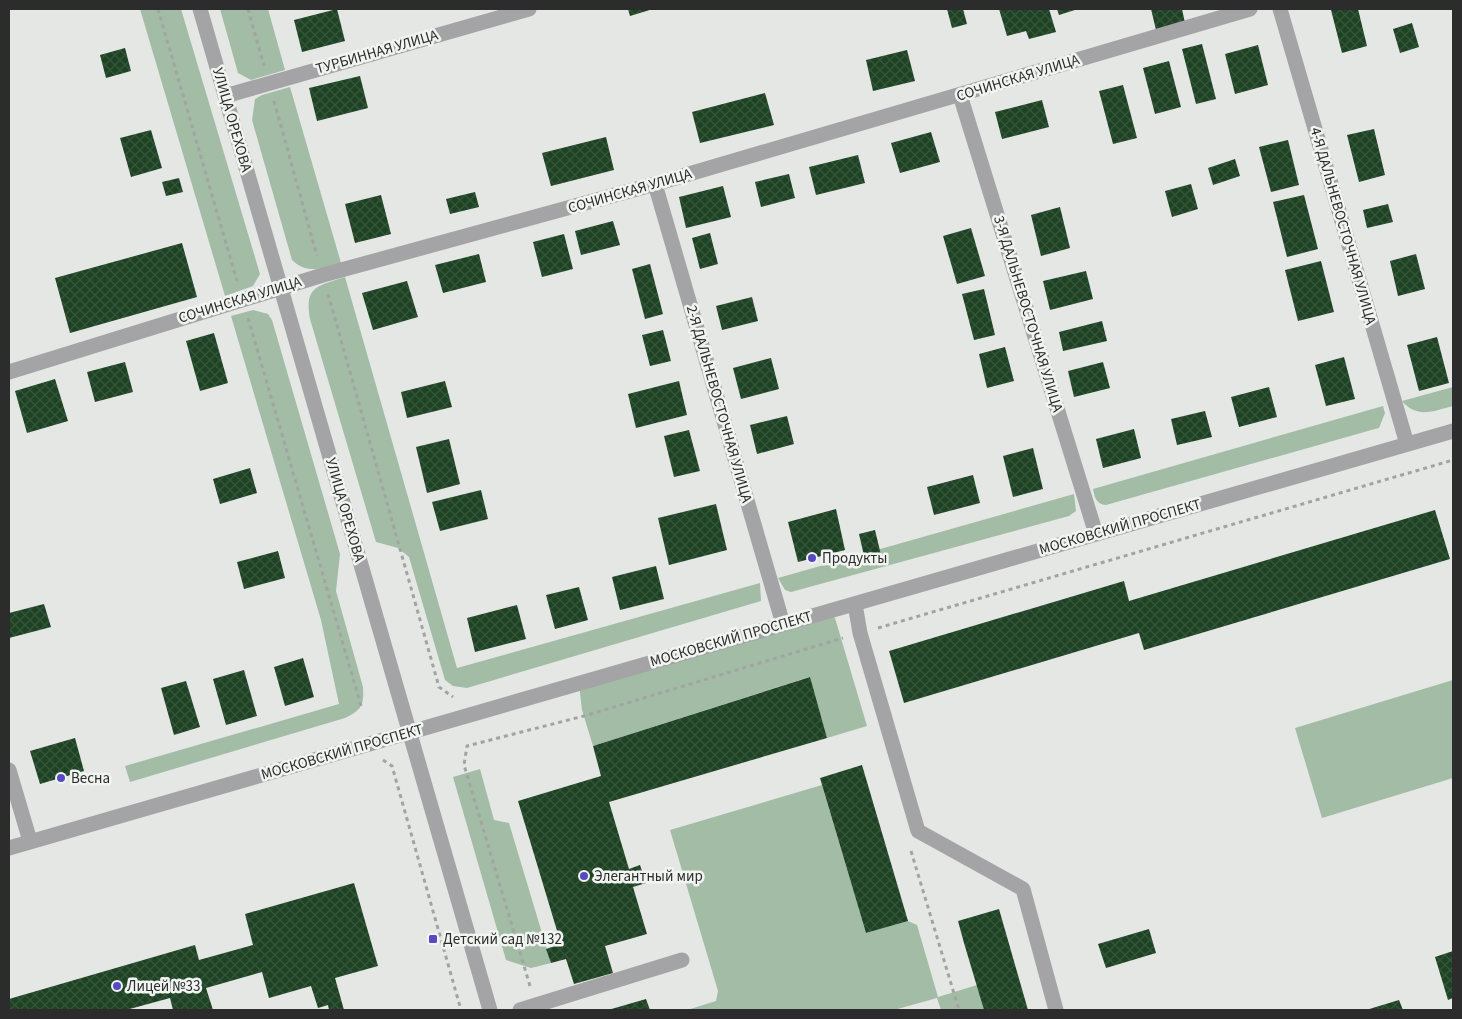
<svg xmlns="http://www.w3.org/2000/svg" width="1462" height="1019" font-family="'Source Sans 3',sans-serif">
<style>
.grass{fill:#a3bca5}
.building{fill:url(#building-cross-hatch)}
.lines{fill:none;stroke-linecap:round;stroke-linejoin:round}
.path{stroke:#a2a4a2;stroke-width:3;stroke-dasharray:4 4;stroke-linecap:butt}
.minor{stroke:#a4a4a6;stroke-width:15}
.poi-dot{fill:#5649c1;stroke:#f1f5f1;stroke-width:2}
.labels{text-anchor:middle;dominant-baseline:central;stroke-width:5;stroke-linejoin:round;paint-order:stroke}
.street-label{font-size:15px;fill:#2b2c2b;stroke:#f1f5f1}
.poi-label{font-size:15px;fill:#2b2c2b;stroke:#f1f5f1;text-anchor:start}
</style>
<defs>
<pattern id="building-cross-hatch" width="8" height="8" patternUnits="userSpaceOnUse" patternTransform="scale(1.25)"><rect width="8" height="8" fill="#1e4224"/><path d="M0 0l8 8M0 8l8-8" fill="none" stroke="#36553b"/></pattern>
</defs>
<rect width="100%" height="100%" fill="#e4e7e4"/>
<path class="grass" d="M140,9H181L260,274L253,286L225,296Z
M220,9H268L285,70L251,80L238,73Z
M290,87L341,263C322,268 307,275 292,260L252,120L255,99L262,95Z
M345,277L457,668L760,583L761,601L467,688L453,686L445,680L409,557L398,548L376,542L310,319C304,286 318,286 345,277Z
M253,310L268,314L272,320L340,554L336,591L363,687C364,705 362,710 345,718L130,782L125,766L339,704L321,620L231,316Z
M1453,387V406C1434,411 1417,419 1402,401Z
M1383,406L1385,413L1379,428L1375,429L1106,505C1096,504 1095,498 1093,489Z
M1074,494L1076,511L1069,516L791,592L785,590L778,578Z
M828,614L835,618L867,726L827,738L809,677L593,746L582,710L579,684Z
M1453,680V778L1322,818L1295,728Z
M480,769L494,820L509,823L551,963L531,968L506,960L453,777Z
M822,785L866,933L908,921L917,925L938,997L977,985L984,1010H941L937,998L894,1010H687L716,1001L718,991L670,830Z"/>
<path class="building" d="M337,9L345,41L302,52L294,20Z
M628,9H653L630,16Z
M947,9H963L967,24L952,28Z
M999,9H1049L1056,32L1029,39L1026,31L1007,36Z
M1057,9H1078L1059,15Z
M1151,9H1182L1185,23L1156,30Z
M1336,9H1358L1367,46L1342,53L1331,10Z
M1412,23L1419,47L1400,53L1393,29Z
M1202,44L1216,99L1196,104L1182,49Z
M1258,45L1268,85L1235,94L1225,54Z
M125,48L131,71L106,78L100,55Z
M907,50L915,81L873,91L866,60Z
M1169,61L1181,107L1155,114L1143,68Z
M360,76L368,108L317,121L309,88Z
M1123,85L1137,138L1113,144L1099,91Z
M765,93L774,125L700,143L692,112Z
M1042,100L1049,127L1002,139L995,112Z
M1374,129L1385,175L1359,182L1347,135Z
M151,130L162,168L131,177L120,138Z
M931,132L940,162L900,173L891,143Z
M606,137L614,170L551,186L542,153Z
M1288,140L1299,185L1271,192L1259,147Z
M858,155L865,183L816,195L809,167Z
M1235,159L1240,176L1213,185L1208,168Z
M789,174L795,198L761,207L755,182Z
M179,178L183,192L166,196L162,182Z
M1191,184L1198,209L1172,217L1165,191Z
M723,186L731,217L686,228L679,197Z
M475,192L479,207L450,214L446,199Z
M381,195L391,234L355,243L345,204Z
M1304,195L1318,249L1287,257L1273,202Z
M1388,204L1393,222L1367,228L1363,210Z
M1060,207L1070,248L1041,256L1031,215Z
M613,221L620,245L581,255L575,231Z
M971,228L985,276L957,284L943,236Z
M710,233L718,264L700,269L692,238Z
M564,234L573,269L542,277L533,242Z
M182,243L197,297L70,333L55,278Z
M479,254L486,282L443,293L435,265Z
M1416,254L1425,289L1398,296L1390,261Z
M1321,261L1334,312L1298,321L1285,270Z
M650,264L663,314L645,319L632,269Z
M1086,271L1093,299L1050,310L1043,281Z
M407,281L418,317L373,330L362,293Z
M984,289L995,335L974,340L962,294Z
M752,297L758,321L722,330L716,306Z
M1102,321L1107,341L1063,351L1059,332Z
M663,330L671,361L650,366L642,335Z
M214,333L228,383L200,391L186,341Z
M1437,337L1449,383L1419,391L1407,345Z
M1005,347L1014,381L987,388L979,354Z
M1344,357L1355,399L1326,406L1315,365Z
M771,358L779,389L741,399L733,368Z
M125,362L133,392L95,402L87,372Z
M1103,362L1110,388L1074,397L1068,371Z
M55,379L68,421L27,433L15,391Z
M445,381L452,407L407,418L401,392Z
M679,381L687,415L636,428L628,394Z
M1269,387L1277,417L1239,427L1231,397Z
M1205,411L1212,437L1177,445L1171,419Z
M787,416L794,444L757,454L750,425Z
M1134,429L1141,458L1103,468L1096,439Z
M689,430L700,471L674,477L664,436Z
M449,439L460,484L427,493L416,447Z
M1033,448L1043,489L1013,497L1003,456Z
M250,468L257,493L220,504L213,479Z
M973,475L980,503L934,515L927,487Z
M481,490L488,519L440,531L432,502Z
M716,504L727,550L669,565L658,518Z
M836,509L845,550L798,562L788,522Z
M1435,510L1450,559L1144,650L1139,633L904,703L889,651L1124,581L1129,601Z
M875,530L881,555L865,560L859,534Z
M278,551L285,578L244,589L237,562Z
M656,566L664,599L620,610L612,577Z
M579,587L588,620L555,629L546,595Z
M44,604L51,627L9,638V613Z
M517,605L526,639L475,652L467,618Z
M303,658L314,697L285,706L274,667Z
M244,670L257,716L226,725L213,679Z
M810,677L827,738L609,802L629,869L640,865L646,883L633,887L647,934L605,946L613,973L574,984L566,959L551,963L546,949L561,944L518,801L601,776L593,746Z
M186,681L200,727L174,735L161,688Z
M75,738L84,771L40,784L30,751Z
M862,765L908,921L866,933L820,778Z
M354,883L378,966L335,978L344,1010H329L328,1005L318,1008L311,986L269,998L262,972L206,988L213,1010H173L170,998L126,1010H9V999L195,945L199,960L253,945L245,914Z
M999,909L1028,1010H984L964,943L958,921Z
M1149,929L1156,953L1106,968L1098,944Z
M1453,951V998L1448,1000L1435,957Z
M646,999L650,1010H608Z
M1399,1000L1403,1010H1366Z"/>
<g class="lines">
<path class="path" d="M158,9L237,281
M248,9L264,66
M274,101L317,256
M328,294L439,687L453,697
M248,318L362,709
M878,628L1453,460
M383,760L392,766L461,1010
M911,851L959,1010
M530,986L464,765L467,746L584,716L843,638"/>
<path class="minor" d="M200,9L490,1010
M1280,9L1407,444
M960,95L1096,534
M225,96L529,9
M655,184L783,624
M9,372L323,275L655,184L1250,9
M855,604L860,633L918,831L1023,889L1056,1010
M9,770L30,841
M9,848L1453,431
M520,1010L682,960"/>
</g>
<g class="poi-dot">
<circle cx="812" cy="558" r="5"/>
<circle cx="61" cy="778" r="5"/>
<circle cx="584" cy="876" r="5"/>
<rect x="428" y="934" width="10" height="10" rx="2.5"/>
<circle cx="117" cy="986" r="5"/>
</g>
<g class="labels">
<g class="street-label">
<text transform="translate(377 52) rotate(-16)">ТУРБИННАЯ УЛИЦА</text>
<text transform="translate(1018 78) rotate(-17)">СОЧИНСКАЯ УЛИЦА</text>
<text transform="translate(232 120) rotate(74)">УЛИЦА ОРЕХОВА</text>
<text transform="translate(630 191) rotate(-16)">СОЧИНСКАЯ УЛИЦА</text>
<text transform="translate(1343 226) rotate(74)">4-Я ДАЛЬНЕВОСТОЧНАЯ УЛИЦА</text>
<text transform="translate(240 300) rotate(-17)">СОЧИНСКАЯ УЛИЦА</text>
<text transform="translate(1028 314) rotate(73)">3-Я ДАЛЬНЕВОСТОЧНАЯ УЛИЦА</text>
<text transform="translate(719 404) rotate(74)">2-Я ДАЛЬНЕВОСТОЧНАЯ УЛИЦА</text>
<text transform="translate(345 510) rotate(74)">УЛИЦА ОРЕХОВА</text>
<text transform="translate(1120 527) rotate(-16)">МОСКОВСКИЙ ПРОСПЕКТ</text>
<text transform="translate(731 639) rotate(-16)">МОСКОВСКИЙ ПРОСПЕКТ</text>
<text transform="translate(342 752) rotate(-16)">МОСКОВСКИЙ ПРОСПЕКТ</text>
</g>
<g class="poi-label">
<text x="822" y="558">Продукты</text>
<text x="71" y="778">Весна</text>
<text x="594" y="876">Элегантный мир</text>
<text x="443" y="939">Детский сад №132</text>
<text x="127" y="986">Лицей №33</text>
</g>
</g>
<rect width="1462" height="1019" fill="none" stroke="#2b2c2b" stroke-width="20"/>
</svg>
